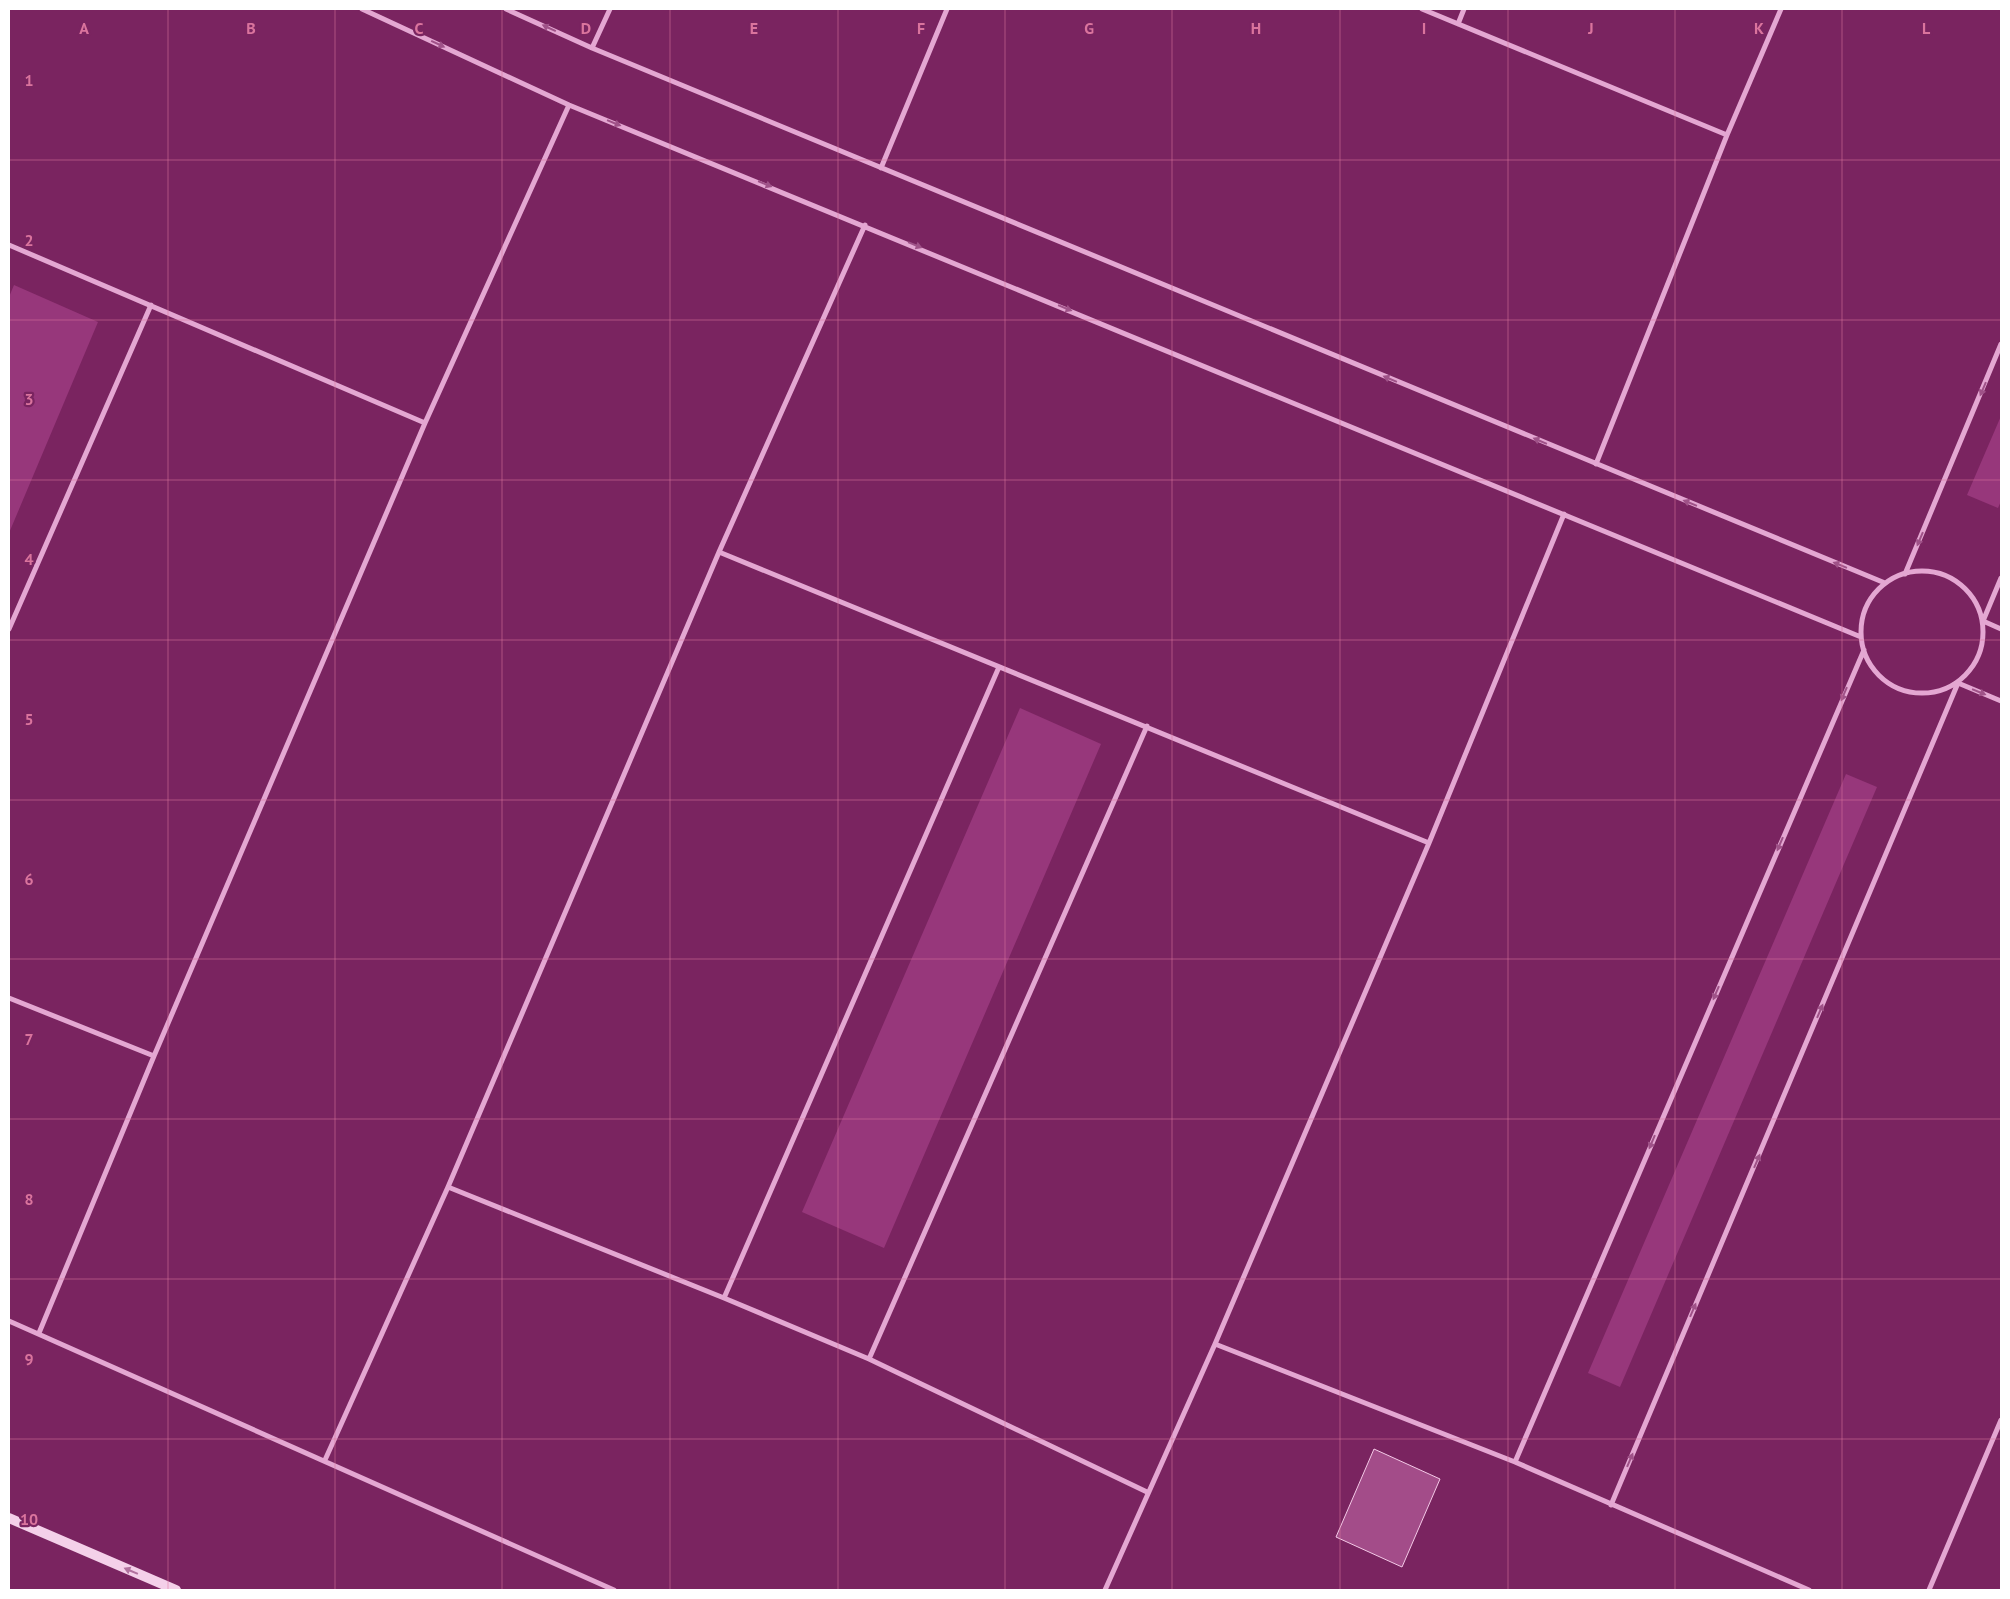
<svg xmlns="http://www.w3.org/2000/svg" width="2010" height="1599" font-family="'PT Sans',sans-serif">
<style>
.green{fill:#97377b}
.building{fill:#a34c89;stroke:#f4c9e7}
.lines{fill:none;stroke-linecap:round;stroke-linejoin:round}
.street{stroke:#e4a7d2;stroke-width:5}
.secondary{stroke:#f4d0e9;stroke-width:10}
.oneway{fill:#9f5288}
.oneway2{fill:#b1719e}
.grid{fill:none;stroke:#da749d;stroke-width:1;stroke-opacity:0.55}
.grid-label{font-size:16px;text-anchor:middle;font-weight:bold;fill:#da749d;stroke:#7a2460;stroke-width:4.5;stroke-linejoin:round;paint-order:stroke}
</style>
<rect width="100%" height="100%" fill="#7a2460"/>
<path class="green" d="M14,285L98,322L9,533V297Z
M2001,416V501L1998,508L1967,495Z
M1020,708L1101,744L884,1248L802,1212Z
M1846,774L1877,787L1620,1387L1588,1373Z"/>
<path class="building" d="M1374,1449L1440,1479L1402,1567L1336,1537Z"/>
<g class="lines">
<path class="street" d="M362,9L569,105L1861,637
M506,9L592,48L1885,583
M1422,9L1727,135
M1458,24L1464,9
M592,48L610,9
M881,168L947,9
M9,245L425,423
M1596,464L1727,135L1781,9
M719,552L1429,843
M1861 632a61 61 0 1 1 122 0a61 61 0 1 1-122 0Z
M1905,574L2001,344
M2001,578L1983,621L2001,629
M9,629L151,305
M9,998L154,1056
M448,1187L724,1298L869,1359L1147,1492
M724,1298L999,667
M9,1321L614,1590
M39,1333L154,1056L425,423L569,105
M1215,1344L1515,1462L1809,1590
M869,1359L1147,726
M325,1460L448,1187L719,552L865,225
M1515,1462L1864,650
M1611,1505L1958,683L2001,701
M1105,1590L1215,1344L1429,843L1564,514
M1929,1590L2001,1420"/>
<path class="secondary" d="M9,1518L176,1590"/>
</g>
<defs><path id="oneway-solid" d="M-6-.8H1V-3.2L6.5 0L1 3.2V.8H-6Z" transform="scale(1.25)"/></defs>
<g class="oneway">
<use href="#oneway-solid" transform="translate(549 28) rotate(-155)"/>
<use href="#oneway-solid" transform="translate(438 44) rotate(25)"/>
<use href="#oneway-solid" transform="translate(614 123) rotate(22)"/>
<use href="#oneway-solid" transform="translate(765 184) rotate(22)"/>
<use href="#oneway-solid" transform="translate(915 245) rotate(22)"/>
<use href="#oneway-solid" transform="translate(1065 308) rotate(22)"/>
<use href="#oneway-solid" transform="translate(1390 379) rotate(-157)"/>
<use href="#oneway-solid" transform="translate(1983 389) rotate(113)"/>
<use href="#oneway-solid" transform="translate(1540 441) rotate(-157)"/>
<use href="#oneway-solid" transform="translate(1690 503) rotate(-158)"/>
<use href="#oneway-solid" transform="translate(1920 539) rotate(113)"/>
<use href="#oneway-solid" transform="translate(1840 565) rotate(-158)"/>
<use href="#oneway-solid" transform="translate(1979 692) rotate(22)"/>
<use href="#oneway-solid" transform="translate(1844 694) rotate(113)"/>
<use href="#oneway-solid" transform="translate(1780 844) rotate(113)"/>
<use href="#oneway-solid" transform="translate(1716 993) rotate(113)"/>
<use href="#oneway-solid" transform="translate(1820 1011) rotate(-67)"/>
<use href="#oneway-solid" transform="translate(1652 1142) rotate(113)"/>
<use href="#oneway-solid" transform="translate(1757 1161) rotate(-67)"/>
<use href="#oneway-solid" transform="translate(1693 1310) rotate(-67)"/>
<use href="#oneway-solid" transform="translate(1630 1460) rotate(-67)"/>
</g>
<use class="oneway2" href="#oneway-solid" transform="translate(131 1571) rotate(-157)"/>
<path class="grid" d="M168,9V1590M335,9V1590M502,9V1590M670,9V1590M838,9V1590M1005,9V1590M1172,9V1590M1340,9V1590M1508,9V1590M1675,9V1590M1842,9V1590M9,160H2001M9,320H2001M9,480H2001M9,640H2001M9,800H2001M9,959H2001M9,1119H2001M9,1279H2001M9,1439H2001"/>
<g class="grid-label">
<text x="84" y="34">A</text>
<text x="251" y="34">B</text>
<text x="419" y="34">C</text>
<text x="586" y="34">D</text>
<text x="754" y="34">E</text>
<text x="921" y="34">F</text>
<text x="1089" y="34">G</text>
<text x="1256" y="34">H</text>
<text x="1424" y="34">I</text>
<text x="1591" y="34">J</text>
<text x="1759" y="34">K</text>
<text x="1926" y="34">L</text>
<text x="29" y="86">1</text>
<text x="29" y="246">2</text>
<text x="29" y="405">3</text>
<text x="29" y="565">4</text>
<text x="29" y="725">5</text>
<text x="29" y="885">6</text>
<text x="29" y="1045">7</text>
<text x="29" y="1205">8</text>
<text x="29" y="1365">9</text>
<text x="29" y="1525">10</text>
</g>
<rect width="2010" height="1599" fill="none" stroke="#ffffff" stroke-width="20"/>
</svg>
